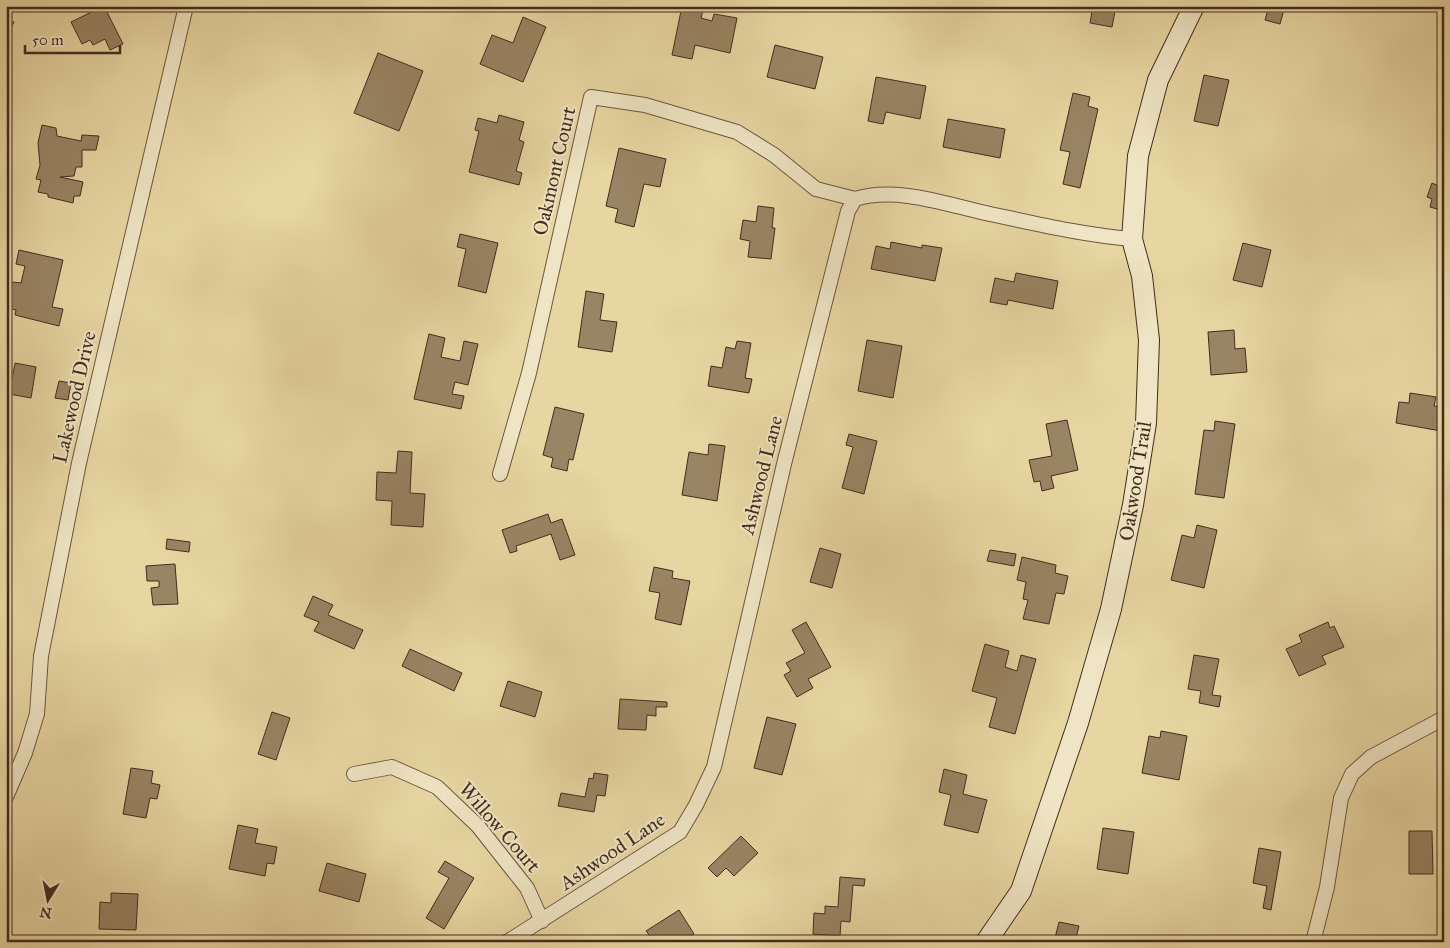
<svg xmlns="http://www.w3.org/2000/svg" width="1450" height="948" font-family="'IM FELL Great Primer',serif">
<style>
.building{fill:#998463;stroke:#442c1e}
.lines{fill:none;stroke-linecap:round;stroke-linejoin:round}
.street-casing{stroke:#6d563f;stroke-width:16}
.secondary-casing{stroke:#442c1e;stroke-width:22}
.street{stroke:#efe4c3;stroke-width:14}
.secondary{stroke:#efe4c3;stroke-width:20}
.labels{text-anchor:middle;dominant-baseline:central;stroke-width:4;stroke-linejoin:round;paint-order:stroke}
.street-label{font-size:20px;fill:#442c1e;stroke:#efe4c3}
</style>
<rect width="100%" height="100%" fill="#e7d6a2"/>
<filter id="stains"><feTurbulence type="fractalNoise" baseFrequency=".004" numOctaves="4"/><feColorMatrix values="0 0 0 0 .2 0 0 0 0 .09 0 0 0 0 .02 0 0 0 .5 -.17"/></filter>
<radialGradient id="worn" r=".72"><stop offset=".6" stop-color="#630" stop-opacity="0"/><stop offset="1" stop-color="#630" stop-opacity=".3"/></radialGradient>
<path class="building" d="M104,6L123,44L110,50L105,39L93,45L90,40L82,44L71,22Z
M582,6H603V9L583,11Z
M682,6H704L701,18L712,21L714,14L737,18L730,53L695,45L692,59L672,55Z
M1093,6H1116L1112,27L1090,23Z
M1269,6H1285L1280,24L1265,20Z
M523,17L546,27L523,82L480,64L492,35L513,43Z
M6,19L14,22L6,38Z
M775,45L823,57L815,89L767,77Z
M378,53L423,71L399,131L354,113Z
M1204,75L1229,80L1218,126L1194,121Z
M876,77L926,86L920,119L886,112L883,124L868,121Z
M1073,93L1090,97L1088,106L1098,109L1080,188L1063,184L1070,152L1060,150Z
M499,115L524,122L519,140L524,142L516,171L522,173L519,185L469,172L479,131L475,130L478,118L497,123Z
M948,119L1005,129L1000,158L943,147Z
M42,125L56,128L57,136L81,141L82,135L99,136L96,150H82V167H76L74,176L60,177L83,182L80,196H74L73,203L48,197V194L38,192L41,180L36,179L40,165L38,143Z
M619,148L666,159L660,187L644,184L634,227L615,222L618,209L606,206Z
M1442,178L1444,179V211L1430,207L1432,199L1427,197L1432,183L1439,186Z
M758,206L774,208L772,228H775L771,259L748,257L750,241L740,239L743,220L756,222Z
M460,234L498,243L486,293L458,286L466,249L457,247Z
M891,242L922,248V245L942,248L935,281L871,269L876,246L890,249Z
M1243,243L1271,250L1262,287L1233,280Z
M19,250L63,260L52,307L63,309L59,326L15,315L16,310L6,308L13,282L21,283L25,266L16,264Z
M1016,273L1058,281L1053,309L1008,300L1007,305L990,302L995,278L1014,282Z
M586,291L604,294L600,320L617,322L612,352L578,347Z
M1234,330L1235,349L1245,348L1247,372L1211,375L1208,332Z
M429,334L445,338L441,357L460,361L464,341L478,344L468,385L455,382L452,394L464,396L461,409L414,399Z
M867,340L902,346L893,398L858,391Z
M737,341L751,343L745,378L752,379L749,393L708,386L711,366L722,368L726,347L735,349Z
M15,363L36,367L31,398L9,394Z
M59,381L71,383L68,400L55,398Z
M1410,393L1436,397L1434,406L1444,407L1441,431L1396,423L1399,402L1409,403Z
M555,407L584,414L573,460L569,459L567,471L551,467L553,458L543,455Z
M1067,420L1078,470L1051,476L1054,488L1042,491L1040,481L1034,482L1029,460L1052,456L1046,424Z
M1215,421L1235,424L1224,498L1195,494L1204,430L1214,431Z
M849,434L877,441L864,494L842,488L853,447L846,445Z
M709,444L725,446L717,501L682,495L689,452L708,455Z
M398,451L412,452L410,493L425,494L423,527L391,525L392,501L376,500L377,472L396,473Z
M548,514L551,523L562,519L575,555L560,560L551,534L516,546L517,551L510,553L502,530Z
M1197,525L1217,530L1204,588L1171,580L1182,535L1194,538Z
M167,539L190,542L189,552L166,549Z
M820,548L841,554L832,588L810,582Z
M990,550L1016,554L1014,566L987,561Z
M1022,557L1056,565L1055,573L1068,576L1064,594L1056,593L1049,624L1023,619L1028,600L1023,599L1026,582L1017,580Z
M175,564L178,604L153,605L151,588L159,587V581H147L146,566Z
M654,567L673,571L672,578L690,581L681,625L655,619L660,593L649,591Z
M313,596L333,605L328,615L363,630L354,649L314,631L319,622L304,616Z
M806,622L831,667L808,679L813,688L797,697L784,675L791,671L786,663L805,653L792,630Z
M1328,622L1330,628L1334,626L1344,647L1322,656L1326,664L1299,676L1286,649L1302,642L1299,635Z
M985,644L1009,651L1005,667L1017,671L1021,655L1036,659L1015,734L989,727L997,698L972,691Z
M410,649L462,673L454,691L402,666Z
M1194,655L1219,659L1212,695L1221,696L1219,707L1199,703L1201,691L1188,689Z
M508,681L542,692L535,717L500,706Z
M620,699L667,702V707H656V716L647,715L646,730L618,729Z
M272,712L290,718L276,760L258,754Z
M767,717L796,724L782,775L754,768Z
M1161,731L1187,736L1179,780L1142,773L1149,736L1160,738Z
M131,768L153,771L151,783L160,785L157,799L150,798L146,818L123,814Z
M944,769L967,775L963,794L987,800L978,833L944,825L951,795L939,792Z
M594,773L608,775L605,796L597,795L594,812L558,806L561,793L585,797L589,778L593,779Z
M238,825L258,829L255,843L277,847L274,864L267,863L265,876L229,869Z
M1103,828L1134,832L1128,874L1097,869Z
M1409,831H1432L1433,874H1409Z
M741,836L758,853L734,876L726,868L717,877L708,868Z
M1259,848L1281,852L1271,910L1263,908L1267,886L1253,883Z
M445,861L474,878L444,929L426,918L449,878L438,872Z
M327,863L366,874L359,902L319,891Z
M840,877L865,879L864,886L853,885L850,922L841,921L840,936L813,934L814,913L825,914V906L838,907Z
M111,893L138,894L136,930L99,929L100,902L111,903Z
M679,910L694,934L683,942H648L652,939L646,931Z
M1059,922L1079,926L1075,942H1054Z"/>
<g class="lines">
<defs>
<path id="street" d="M500,474L529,373L591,97L645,105L737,132L774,155L816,189L855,199
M354,774L392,767L437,787L478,826L527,888L542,921
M6,797L25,753L37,714L41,656L79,463L186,6
M507,942L680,832L696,805L714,767L784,464L848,211L855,199C897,186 948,205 990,214C1037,224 1084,235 1132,239
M1313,942L1327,887L1341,798L1352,774L1371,757L1444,718"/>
<path id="secondary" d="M986,942L1021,891L1078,723L1111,609L1133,505L1146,423L1149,340L1142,276L1132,239L1138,156L1158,80L1194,6"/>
</defs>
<use href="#street" class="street-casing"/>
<use href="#secondary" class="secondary-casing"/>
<use href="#street" class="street"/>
<use href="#secondary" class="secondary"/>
</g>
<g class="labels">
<g class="street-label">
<text transform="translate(554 171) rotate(-77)">Oakmont Court</text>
<text transform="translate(74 397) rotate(-77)">Lakewood Drive</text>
<text transform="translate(761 475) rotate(-76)">Ashwood Lane</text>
<text transform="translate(1135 481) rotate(-81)">Oakwood Trail</text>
<text transform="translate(500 827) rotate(49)">Willow Court</text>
<text transform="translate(612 851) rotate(-34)">Ashwood Lane</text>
</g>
</g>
<rect width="1450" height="948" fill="none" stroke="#e7d6a2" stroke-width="25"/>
<rect x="8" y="8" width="1435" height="933" fill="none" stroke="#442c1e" stroke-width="2.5"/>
<rect x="12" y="12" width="1425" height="923" fill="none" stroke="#442c1e"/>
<g transform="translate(48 900) rotate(190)" stroke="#efe4c3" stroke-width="4" paint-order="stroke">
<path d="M0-4L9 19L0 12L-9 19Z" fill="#442c1e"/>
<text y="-8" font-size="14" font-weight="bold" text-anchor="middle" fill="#442c1e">N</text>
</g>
<path d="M25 45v8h95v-8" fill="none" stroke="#442c1e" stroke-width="2.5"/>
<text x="32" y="45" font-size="15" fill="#442c1e" stroke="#efe4c3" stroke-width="4" paint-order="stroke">50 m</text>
<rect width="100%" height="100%" filter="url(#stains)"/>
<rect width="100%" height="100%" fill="url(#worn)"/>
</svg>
